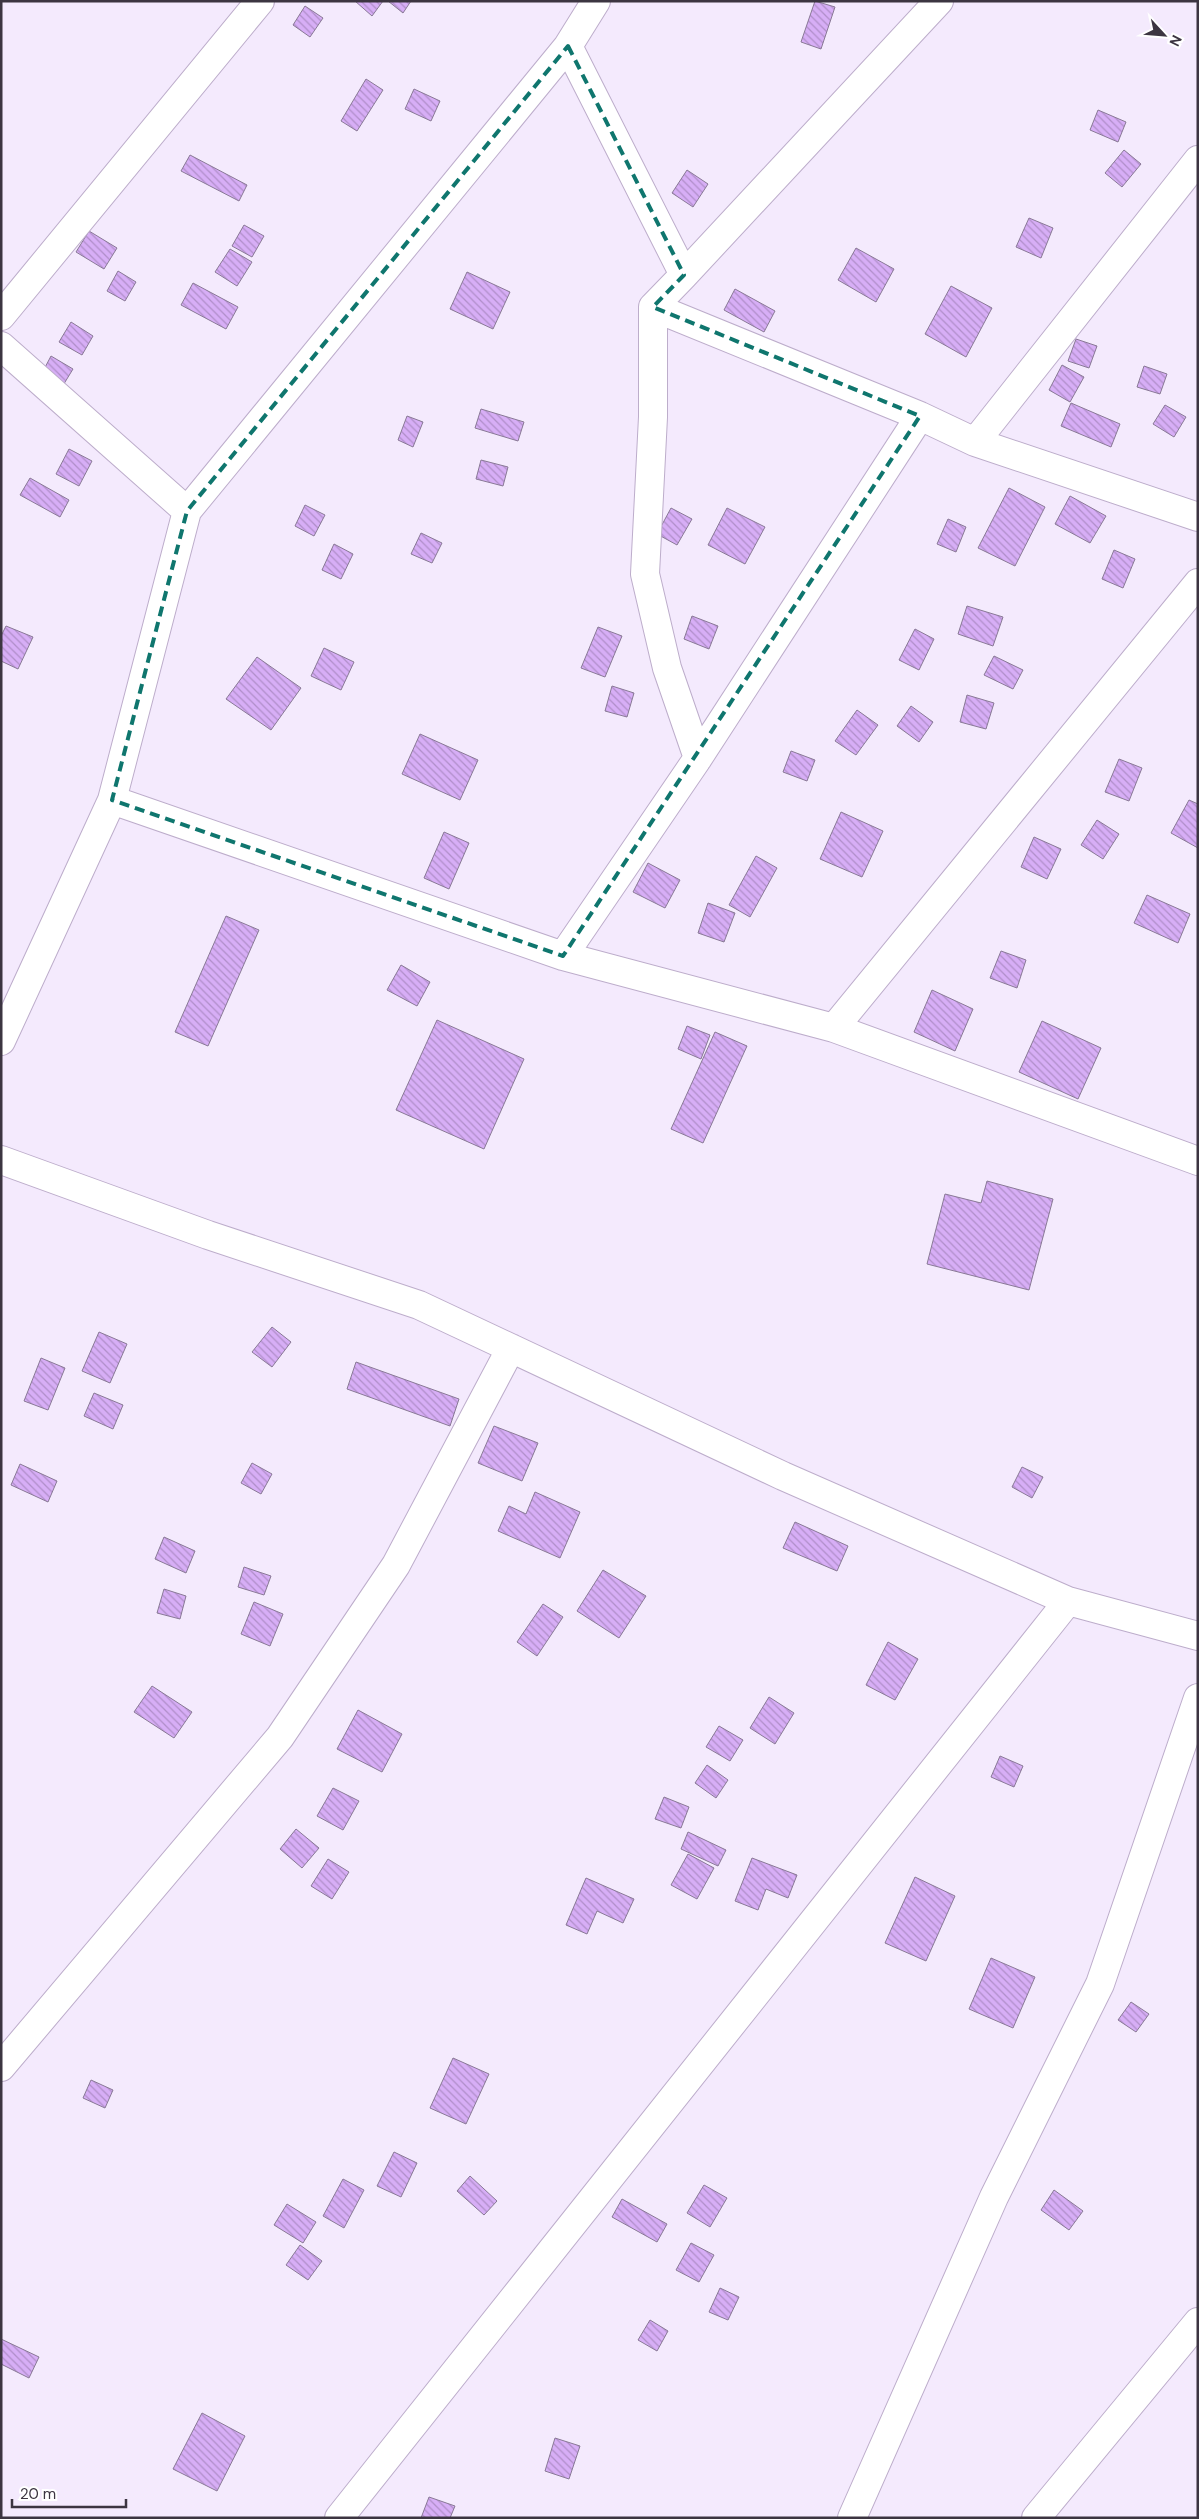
<svg xmlns="http://www.w3.org/2000/svg" width="1199" height="2519" font-family="'DM Sans',sans-serif">
<style>
.building{fill:url(#building-back-hatch);stroke:#897996}
.lines{fill:none;stroke-linecap:round;stroke-linejoin:round}
.street-casing{stroke:#bdadcb;stroke-width:30}
.street{stroke:#fff;stroke-width:28}
.marked{fill:none;stroke:#0f766e;stroke-width:4;stroke-dasharray:10 6;stroke-linejoin:round}
</style>
<defs>
<pattern id="building-back-hatch" width="6" height="6" patternUnits="userSpaceOnUse" patternTransform="scale(1.25)"><rect width="6" height="6" fill="#d7aef6"/><path d="M-1 5l2 2M0 0l6 6M5-1l2 2" fill="none" stroke="#b08ec9"/></pattern>
</defs>
<rect width="100%" height="100%" fill="#f4eafd"/>
<path class="building" d="M355,1H383L372,16Z
M388,1H411L403,13Z
M815,1L835,7L821,49L801,42Z
M305,6L323,18L310,37L293,25Z
M366,79L383,90L357,131L341,121Z
M414,89L440,101L431,121L405,109Z
M1098,110L1126,122L1118,142L1090,130Z
M1124,150L1141,164L1122,187L1105,173Z
M190,155L247,185L239,201L181,171Z
M687,170L708,184L693,207L672,193Z
M1029,218L1053,228L1041,258L1016,247Z
M244,225L264,236L252,257L232,246Z
M89,231L117,248L104,269L76,252Z
M856,248L894,269L876,302L838,280Z
M230,249L252,262L237,286L215,272Z
M118,271L136,282L125,301L107,291Z
M467,272L510,292L493,329L450,309Z
M193,283L238,307L226,329L181,305Z
M951,286L992,308L966,357L925,334Z
M735,289L775,311L764,332L724,310Z
M71,322L93,336L82,355L59,342Z
M1076,339L1097,346L1089,368L1068,361Z
M51,356L73,369L62,387L41,375Z
M1062,365L1084,377L1070,402L1049,390Z
M1144,366L1167,374L1160,394L1137,387Z
M1071,403L1120,424L1111,447L1061,426Z
M1165,405L1186,417L1174,437L1153,424Z
M481,409L524,422L518,441L475,428Z
M407,416L423,422L413,447L398,440Z
M69,449L92,461L79,486L56,474Z
M481,460L508,467L503,486L476,479Z
M30,478L69,500L60,517L20,495Z
M1009,488L1045,507L1015,566L978,548Z
M1070,496L1106,516L1090,543L1055,524Z
M305,505L325,515L314,536L295,526Z
M671,508L692,519L677,545L657,534Z
M727,508L765,527L745,564L708,545Z
M948,519L966,527L956,552L937,544Z
M421,533L442,543L432,563L411,554Z
M334,544L353,554L341,579L322,570Z
M1114,550L1135,559L1123,588L1102,579Z
M967,606L1003,617L993,646L958,634Z
M692,616L718,626L709,649L684,639Z
M6,626L33,637L18,669L1,661V636Z
M598,627L622,636L605,677L581,668Z
M915,629L934,639L919,670L899,660Z
M324,648L354,662L341,690L311,676Z
M994,656L1023,670L1013,689L984,675Z
M257,657L301,688L271,730L226,699Z
M612,686L634,693L627,717L605,711Z
M967,695L994,703L986,729L960,722Z
M911,706L933,722L919,742L897,726Z
M857,710L878,725L856,755L835,741Z
M420,734L478,760L460,800L402,774Z
M791,751L815,760L807,781L783,772Z
M1119,759L1142,768L1129,801L1105,792Z
M1189,800L1198,804V848L1171,833Z
M841,812L883,831L862,877L820,859Z
M1097,820L1119,834L1103,859L1081,845Z
M444,832L469,843L449,889L424,878Z
M1034,837L1061,849L1047,879L1021,867Z
M756,856L777,868L750,917L729,905Z
M648,863L680,880L665,908L633,892Z
M1147,895L1190,914L1178,943L1134,923Z
M708,903L735,913L724,942L698,933Z
M226,916L259,930L208,1046L175,1032Z
M1001,951L1026,960L1017,988L990,978Z
M401,965L430,982L417,1006L387,990Z
M932,990L973,1009L955,1051L914,1032Z
M437,1020L524,1059L484,1149L396,1110Z
M1042,1021L1101,1048L1078,1099L1019,1072Z
M687,1026L710,1035L701,1059L678,1049Z
M715,1032L747,1046L703,1143L671,1129Z
M987,1181L1053,1199L1029,1290L927,1264L945,1194L981,1203Z
M272,1327L291,1342L272,1367L252,1352Z
M99,1332L127,1344L110,1383L82,1371Z
M41,1358L65,1368L48,1410L24,1401Z
M356,1362L459,1399L450,1426L347,1389Z
M94,1393L123,1405L113,1429L84,1416Z
M494,1426L538,1443L522,1481L478,1463Z
M252,1463L272,1474L261,1494L241,1483Z
M20,1464L57,1481L48,1502L11,1485Z
M1022,1467L1043,1477L1032,1498L1012,1487Z
M535,1492L580,1512L560,1558L498,1531L509,1506L526,1514Z
M795,1522L848,1546L837,1571L783,1548Z
M164,1537L195,1551L186,1573L155,1559Z
M244,1567L271,1576L264,1595L238,1587Z
M603,1570L646,1596L619,1638L577,1611Z
M164,1589L186,1596L180,1619L157,1613Z
M254,1602L283,1614L270,1646L241,1634Z
M543,1604L563,1617L537,1656L517,1642Z
M888,1642L918,1659L895,1700L866,1685Z
M152,1686L192,1712L174,1738L134,1712Z
M769,1697L794,1713L775,1744L750,1728Z
M358,1710L402,1734L382,1772L337,1749Z
M719,1726L743,1740L730,1761L706,1747Z
M1000,1756L1023,1766L1014,1787L991,1777Z
M707,1765L728,1780L716,1798L695,1783Z
M333,1788L359,1801L343,1830L317,1816Z
M664,1797L689,1807L681,1828L655,1819Z
M296,1829L319,1848L302,1868L280,1849Z
M688,1832L726,1850L718,1866L681,1849Z
M688,1854L714,1868L697,1899L671,1885Z
M752,1858L797,1875L788,1898L766,1889L758,1910L735,1901Z
M328,1859L349,1872L332,1899L311,1886Z
M915,1877L955,1896L926,1961L885,1943Z
M586,1878L634,1899L623,1923L597,1911L587,1934L566,1925Z
M991,1958L1035,1977L1013,2028L969,2009Z
M1131,2002L1149,2014L1136,2032L1118,2020Z
M453,2058L489,2074L466,2124L430,2108Z
M91,2080L113,2090L105,2108L83,2098Z
M394,2152L417,2163L401,2197L377,2186Z
M470,2176L497,2201L484,2215L457,2191Z
M343,2179L364,2190L344,2228L323,2216Z
M704,2185L727,2198L710,2227L687,2213Z
M1054,2190L1083,2211L1069,2230L1041,2210Z
M622,2199L667,2224L657,2242L612,2217Z
M287,2204L316,2222L303,2243L274,2225Z
M691,2243L714,2255L699,2282L676,2270Z
M300,2245L322,2261L308,2280L286,2265Z
M720,2288L739,2297L728,2320L709,2312Z
M650,2320L668,2331L657,2351L638,2340Z
M1,2339L39,2357L29,2378L1,2364Z
M202,2413L245,2436L217,2491L173,2469Z
M555,2438L580,2446L569,2479L545,2471Z
M429,2497L455,2506L450,2518H421Z"/>
<g class="lines">
<defs>
<path id="street" d="M596,1L568,46L684,275L653,307V417L645,574L667,668L698,758
M684,275L939,1
M653,307L920,416L975,442L1198,517
M1,316L260,1
M1,346L187,511
M975,442L1198,160
M112,800L563,956L834,1028L1198,1161
M563,956L698,758L920,416
M834,1028L1198,583
M1,1041L112,800L187,511L568,46
M1,1160L208,1235L419,1305L783,1476L1068,1601L1198,1636
M1,2067L280,1737L396,1565L511,1348
M339,2518L1068,1601
M852,2518L994,2197L1100,1984L1198,1698
M1036,2518L1198,2322"/>
</defs>
<use href="#street" class="street-casing"/>
<use href="#street" class="street"/>
</g>
<path class="marked" d="M568,46L684,275L653,307L920,416L563,956L112,800L187,511Z"/>
<rect width="1199" height="2519" fill="none" stroke="#3c3541" stroke-width="5"/>
<g transform="translate(1164 35) rotate(116)" stroke="#ffffff" stroke-width="4" paint-order="stroke">
<path d="M0-4L9 19L0 12L-9 19Z" fill="#3c3541"/>
<text y="-8" font-size="14" font-weight="bold" text-anchor="middle" fill="#3c3541">N</text>
</g>
<path d="M12 2499v8h114v-8" fill="none" stroke="#3c3541" stroke-width="2.5"/>
<text x="20" y="2499" font-size="15" fill="#3c3541" stroke="#ffffff" stroke-width="4" paint-order="stroke">20 m</text>
</svg>
